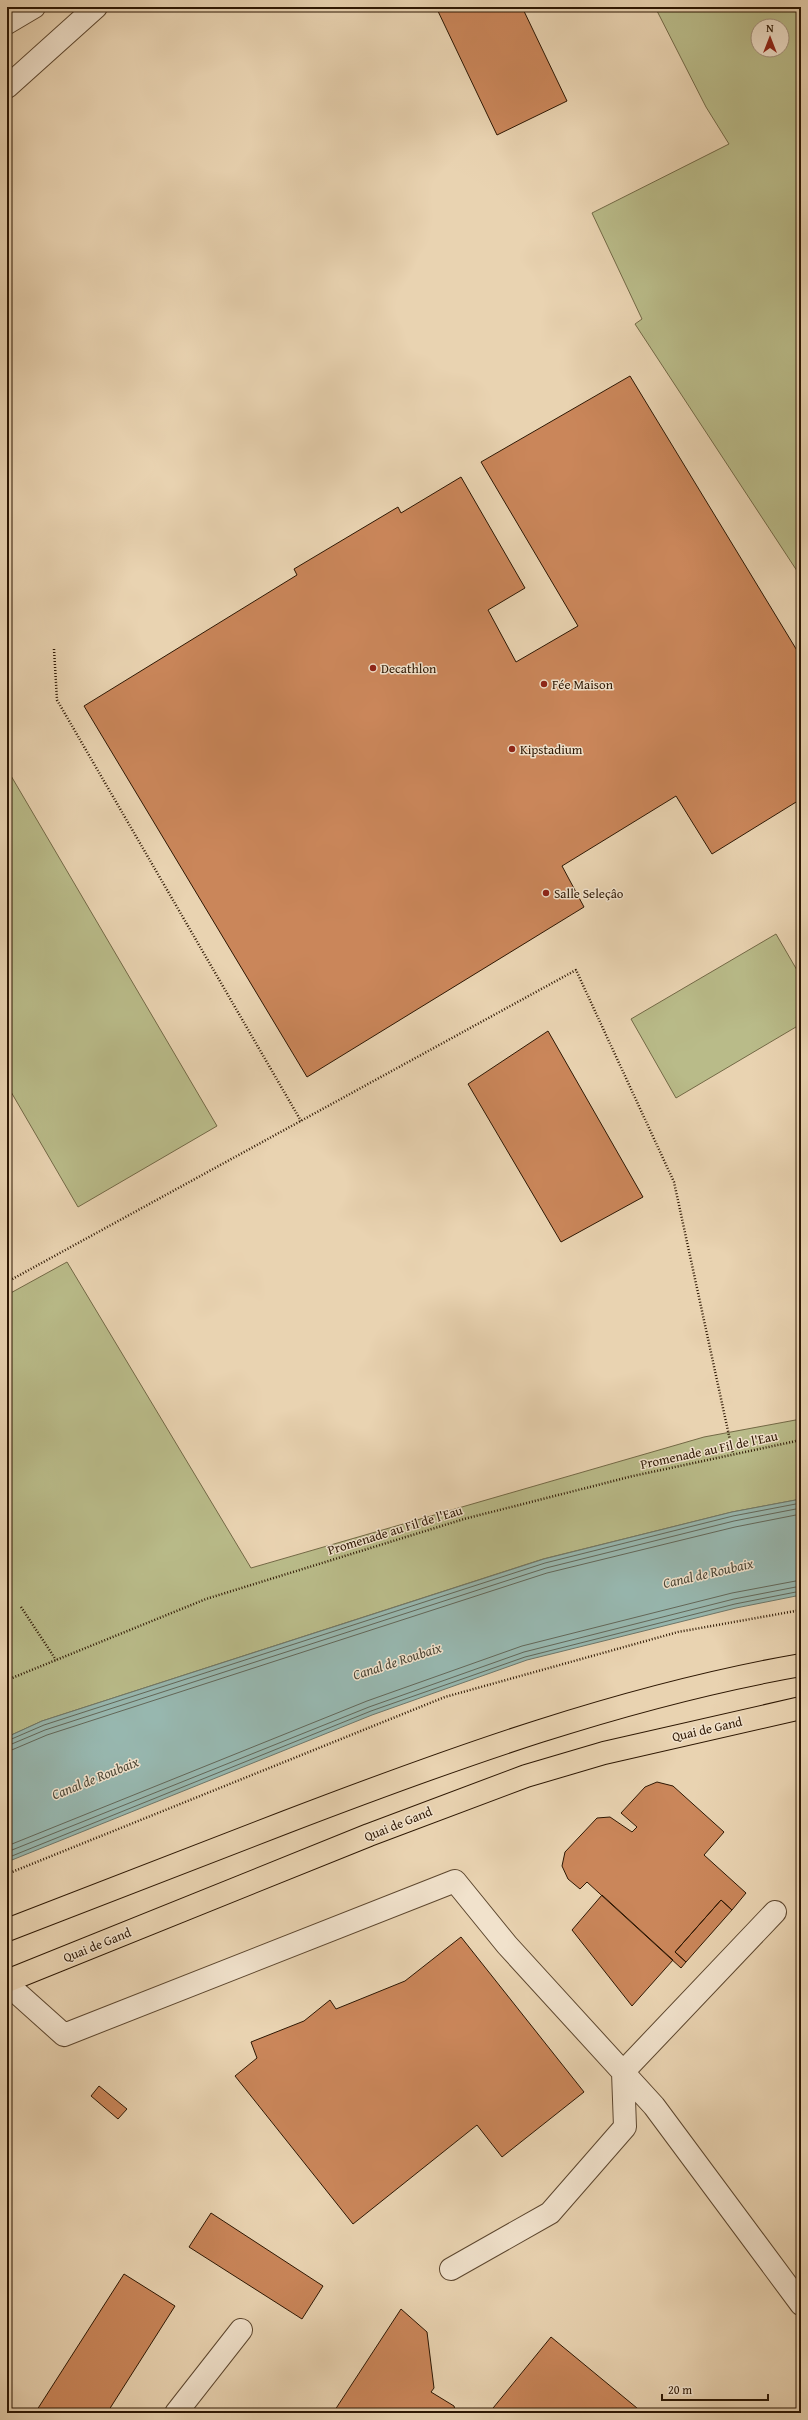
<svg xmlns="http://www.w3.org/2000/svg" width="808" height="2420" font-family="'Gentium Book Plus',serif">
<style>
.green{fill:#b9bb89;stroke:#736946;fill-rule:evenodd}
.water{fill:#97b7af;stroke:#6d776a}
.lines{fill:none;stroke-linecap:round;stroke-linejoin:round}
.shore{stroke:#626759;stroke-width:1}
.building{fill:#ca865a;stroke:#2d1703}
.minor-casing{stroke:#5c462e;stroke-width:24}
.major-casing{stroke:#2d1703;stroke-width:24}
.path{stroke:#2d1703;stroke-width:2.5;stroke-dasharray:1 2;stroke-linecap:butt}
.minor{stroke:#f1e2cc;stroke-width:22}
.major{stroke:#e9d3b1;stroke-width:22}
.poi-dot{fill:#8f2418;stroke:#f1e2cc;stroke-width:1.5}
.labels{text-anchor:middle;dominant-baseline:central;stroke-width:3;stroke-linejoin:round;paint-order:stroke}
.poi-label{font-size:13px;fill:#2d1703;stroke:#f1e2cc;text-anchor:start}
.street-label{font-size:13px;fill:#2d1703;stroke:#f1e2cc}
.water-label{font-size:14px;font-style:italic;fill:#4d4737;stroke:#f1e2cc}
</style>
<rect width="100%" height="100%" fill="#e9d3b1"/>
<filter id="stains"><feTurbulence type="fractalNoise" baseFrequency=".005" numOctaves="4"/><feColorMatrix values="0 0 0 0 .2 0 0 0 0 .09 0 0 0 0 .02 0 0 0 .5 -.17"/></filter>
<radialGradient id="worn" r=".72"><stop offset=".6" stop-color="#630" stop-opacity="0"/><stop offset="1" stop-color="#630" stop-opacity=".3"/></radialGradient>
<path class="green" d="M655,7H801V577L635,324L642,319L592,213L729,144L706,107ZM758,26H782V50H758Z
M7,769L217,1126L78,1207L7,1085Z
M776,934L801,977V1024L676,1098L631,1019Z
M67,1262L251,1568L704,1437L801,1419V1499L732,1512L543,1559L42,1721L7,1737V1295Z"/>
<path class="water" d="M801,1499V1595L736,1608L527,1660L372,1715L7,1862V1737L42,1721L544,1559L732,1512Z"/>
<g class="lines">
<path class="shore" d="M7,1741L44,1725L545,1563L733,1516L801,1503
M7,1746L45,1730L546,1568L734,1521L801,1508
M7,1752L47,1735L547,1573L735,1527L801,1514
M7,1846L367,1701L522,1646L732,1593L801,1580
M7,1852L369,1707L524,1652L734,1599L801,1586
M7,1858L371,1711L525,1657L735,1604L801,1591"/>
</g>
<path class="building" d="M436,7H522L567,101L497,135Z
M630,376L801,657V799L712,854L676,796L562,866L584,907L307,1077L84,706L297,575L294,569L398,507L401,513L461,477L525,588L488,610L516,662L578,626L481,462Z
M548,1031L643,1197L561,1242L468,1084Z
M657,1782L673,1786L724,1832L704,1855L746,1893L732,1910L721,1900L675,1952L686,1962L681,1968L587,1882L580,1889L568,1879L562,1866L565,1852L597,1818L610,1817L632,1832L637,1827L621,1813L645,1787Z
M602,1895L673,1960L632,2006L572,1930Z
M721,1900L732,1910L686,1962L675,1952Z
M461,1937L584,2092L502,2157L477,2125L353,2224L235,2076L257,2058L251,2042L304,2021L330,2000L336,2009L405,1981Z
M99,2086L127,2109L118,2119L91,2096Z
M211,2213L323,2286L302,2319L189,2247Z
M124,2274L175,2306L107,2413H35Z
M401,2309L427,2332L434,2388L431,2392L454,2406L456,2413H333Z
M551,2337L643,2413H489Z"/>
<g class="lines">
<defs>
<path id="minor" d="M7,23L34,7
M7,87L96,7
M7,1984L64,2035L455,1881L507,1945L654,2106L801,2304
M451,2269L550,2213L625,2127L623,2072L775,1912
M176,2413L241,2330"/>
<path id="major" d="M7,1930C100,1894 193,1858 286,1822C453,1758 624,1696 801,1665
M7,1981L369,1835L526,1776L604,1753L801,1708"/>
</defs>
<use href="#minor" class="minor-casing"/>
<use href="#major" class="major-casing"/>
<path class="path" d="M54,649L57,700L301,1121
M7,1282L576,970L674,1182L733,1454
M21,1607L56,1660
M7,1680L206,1599L464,1519L633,1476L801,1440
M7,1874L445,1697L678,1632L801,1610"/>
<use href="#minor" class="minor"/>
<use href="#major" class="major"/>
</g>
<g class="poi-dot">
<circle cx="373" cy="668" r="4"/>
<circle cx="544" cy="684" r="4"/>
<circle cx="512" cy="749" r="4"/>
<circle cx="546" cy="893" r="4"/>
</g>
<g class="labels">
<g class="poi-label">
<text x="381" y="668">Decathlon</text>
<text x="552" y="684">Fée Maison</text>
<text x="520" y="749">Kipstadium</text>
<text x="554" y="893">Salle Seleçâo</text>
</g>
<g class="street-label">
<text transform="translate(709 1450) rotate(-12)">Promenade au Fil de l'Eau</text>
<text transform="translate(395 1530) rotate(-17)">Promenade au Fil de l'Eau</text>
<text transform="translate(707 1729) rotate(-13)">Quai de Gand</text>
<text transform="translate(398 1824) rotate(-22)">Quai de Gand</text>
<text transform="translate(97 1945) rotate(-22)">Quai de Gand</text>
</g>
<g class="water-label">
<text transform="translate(708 1573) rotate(-13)">Canal de Roubaix</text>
<text transform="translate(397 1661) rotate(-18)">Canal de Roubaix</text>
<text transform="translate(95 1778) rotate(-22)">Canal de Roubaix</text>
</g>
</g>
<rect width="808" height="2420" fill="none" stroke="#e9d3b1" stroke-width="24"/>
<rect x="8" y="8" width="792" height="2404" fill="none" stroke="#2d1703" stroke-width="2"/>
<rect x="12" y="12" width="784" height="2396" fill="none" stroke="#2d1703"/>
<g transform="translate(770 38)"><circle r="19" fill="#f1e2cc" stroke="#a3917c"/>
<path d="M0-3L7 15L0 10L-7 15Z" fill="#8f2418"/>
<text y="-6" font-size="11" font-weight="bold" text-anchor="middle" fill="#2d1703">N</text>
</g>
<path d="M662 2394v6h106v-6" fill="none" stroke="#2d1703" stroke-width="2"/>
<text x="668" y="2394" font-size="12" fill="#2d1703" stroke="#f1e2cc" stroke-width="3" paint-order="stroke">20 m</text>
<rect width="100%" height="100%" filter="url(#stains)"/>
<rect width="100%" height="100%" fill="url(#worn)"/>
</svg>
